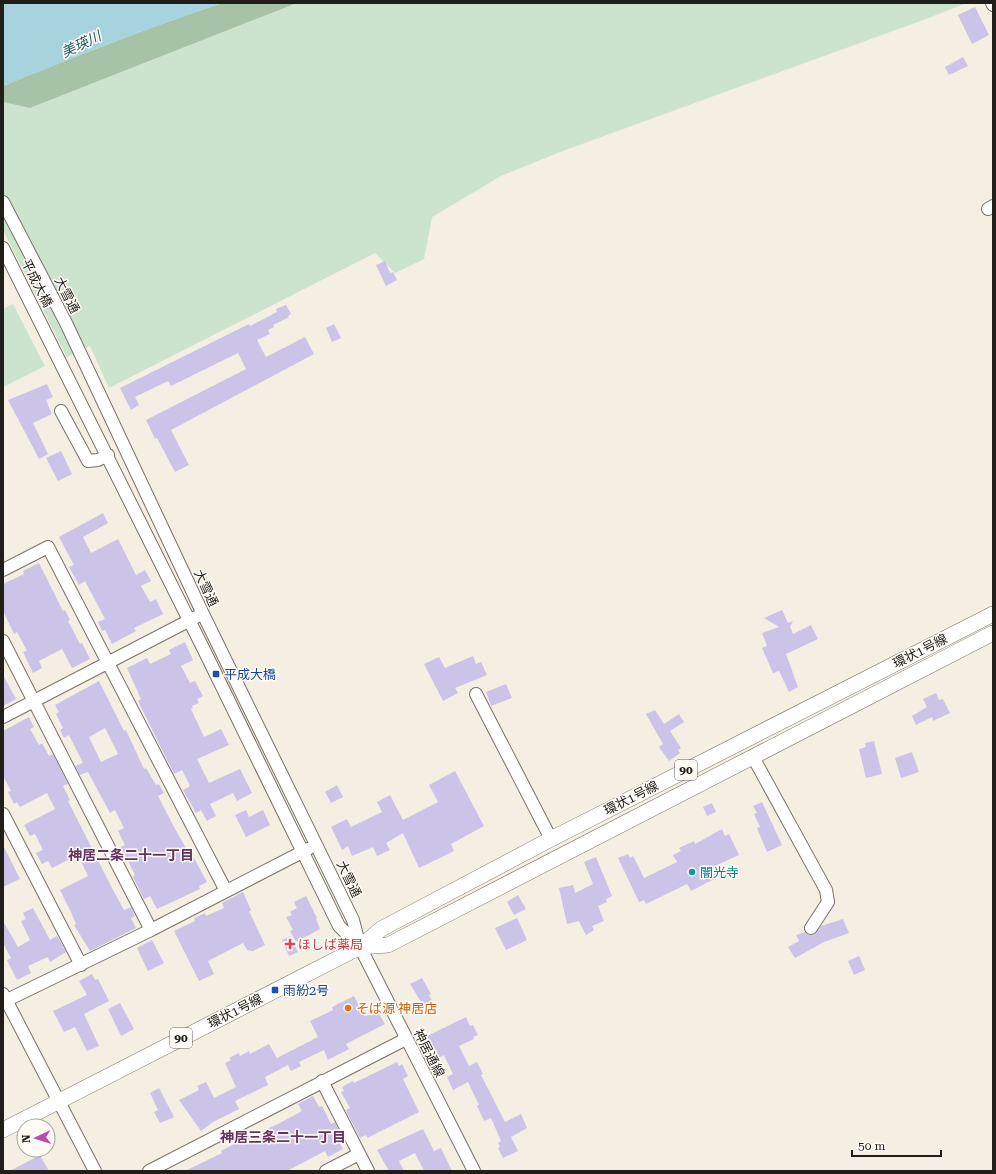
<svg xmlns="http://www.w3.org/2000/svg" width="996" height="1174" font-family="'Roboto Serif','Noto Sans JP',serif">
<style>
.green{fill:#cce3ce}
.forest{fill:#a6c3a8}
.water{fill:#a6d3dd}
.building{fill:#cbc4e8;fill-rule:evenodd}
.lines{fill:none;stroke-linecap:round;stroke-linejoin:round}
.minor-casing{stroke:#787168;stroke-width:14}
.major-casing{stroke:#787168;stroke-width:16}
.minor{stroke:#fff;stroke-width:12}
.major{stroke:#fff;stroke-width:15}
.transit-dot{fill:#1a4fb4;stroke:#fffcf7;stroke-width:1.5}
.culture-dot{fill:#0f9aa8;stroke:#fffcf7;stroke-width:1.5}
.health-dot{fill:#e0444e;stroke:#fffcf7;stroke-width:1.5}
.food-dot{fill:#e8710a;stroke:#fffcf7;stroke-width:1.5}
.labels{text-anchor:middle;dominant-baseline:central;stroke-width:3;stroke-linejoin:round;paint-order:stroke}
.shield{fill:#fffcf7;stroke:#64615c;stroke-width:1}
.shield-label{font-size:12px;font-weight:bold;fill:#211e1a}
.street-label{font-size:13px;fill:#211e1a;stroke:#fffcf7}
.transit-label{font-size:13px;fill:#164399;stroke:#fffcf7;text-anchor:start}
.culture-label{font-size:13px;fill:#0d838f;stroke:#fffcf7;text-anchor:start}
.health-label{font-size:13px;fill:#be3a42;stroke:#fffcf7;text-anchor:start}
.food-label{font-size:13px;fill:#c56008;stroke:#fffcf7;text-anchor:start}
.water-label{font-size:14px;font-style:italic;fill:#215c69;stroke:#fffcf7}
.neighbourhood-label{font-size:14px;font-weight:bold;fill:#643161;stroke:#fffcf7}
</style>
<rect width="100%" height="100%" fill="#f5eee3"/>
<path class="green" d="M297,3H967L926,19L560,152L501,176L432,217L424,259L395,273L375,253L109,388L90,346L67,357L3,230V102L30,108Z
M13,304L45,366L3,387V309Z"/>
<path class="forest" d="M222,3H297L30,108L3,102V86C75,56 148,28 222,3Z"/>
<path class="water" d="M3,3H222C148,28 75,56 3,86Z"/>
<path class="building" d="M975,7L989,35L972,44L958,15Z
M963,57L968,66L949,75L945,67Z
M385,261L390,273L393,272L397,280L386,286L376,265Z
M286,305L291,314L288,316L289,317L273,325L274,327L268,330L270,334L257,340L266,357L305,337L314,354L171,430L189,465L175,472L157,438L155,439L146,420L246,369L238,353L171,386L168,381L135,397L139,405L131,410L120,388L249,324L250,326L277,312L276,309Z
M334,324L341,338L332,342L326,328Z
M47,384L53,397L46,400L52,414L33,423L48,454L39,459L8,400Z
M61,451L72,474L58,481L46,458Z
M103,513L108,523L83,537L91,553L118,539L136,575L145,570L151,581L141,586L150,602L156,599L163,614L134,628L136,631L112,644L105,630L102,631L98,622L105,619L85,581L79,585L69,567L74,565L59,537Z
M39,563L63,611L65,610L70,620L68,621L80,644L82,643L90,659L72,668L62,649L39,661L42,668L33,673L23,652L27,651L17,632L14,634L3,611V584L24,574L23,571Z
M782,610L788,623L793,621L790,627L793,634L811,625L818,639L786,654L798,687L789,692L779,671L773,673L762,648L767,646L762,633L779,627L764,618Z
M185,642L193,660L181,666L190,683L195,681L203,696L197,699L199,703L192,706L193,708L191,709L204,737L221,729L229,745L197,759L209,783L240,769L252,793L237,801L233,793L210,804L216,816L207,821L201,810L196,813L183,790L190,786L182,770L174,774L138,701L141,699L127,668L147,658L150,664L171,654L169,650Z
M473,656L476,664L481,662L487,675L455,688L458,693L443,701L424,664L439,657L445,668Z
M3,675L16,699L3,706Z
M99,681L124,731L126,730L144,769L146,768L156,785L159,784L164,793L158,796L174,827L187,850L189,849L207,882L199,886L200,889L157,909L150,896L144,899L133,877L135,875L121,847L125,845L118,831L124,828L115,810L110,813L88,772L80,775L75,766L83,763L69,735L64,738L60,730L63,728L56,714L59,712L55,705ZM105,728L118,754L101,762L89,737Z
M506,684L512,698L491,706L486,692Z
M936,693L939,700L943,699L950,713L933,721L932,717L916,725L912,716L927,707L923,699Z
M655,710L664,724L679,714L684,722L670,731L681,748L678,750L680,753L669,761L659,747L663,744L646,714Z
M29,717L34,727L30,729L39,745L42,743L49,756L53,754L68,784L63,786L70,800L68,801L112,888L124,910L131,907L135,916L131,918L136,928L90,951L74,925L76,924L71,912L60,890L88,876L78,855L52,868L48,861L42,864L36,853L43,850L35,834L30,836L24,825L55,809L47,793L20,807L17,802L14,804L8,792L11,791L3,776V731Z
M874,741L882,774L866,778L859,749L866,747L865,743Z
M912,752L919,772L901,778L895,758Z
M455,771L484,826L451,844L454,851L419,868L403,833L386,843L390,850L377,856L373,847L352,856L348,846L342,850L331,827L347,819L351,827L382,812L377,802L390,795L403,820L438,802L429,785Z
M337,785L343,797L331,803L325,792Z
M762,802L782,845L767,852L757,828L760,827L754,814L757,813L753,806Z
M712,803L716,812L707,816L703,807Z
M246,810L249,817L263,810L270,825L246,837L235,815Z
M722,829L725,836L729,834L739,855L715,866L720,876L691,891L687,884L646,904L644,900L639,902L618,858L628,854L630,858L633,856L644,878L677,862L673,855L681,851L679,848L694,841L695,844Z
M3,845L20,879L3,887Z
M596,857L612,896L606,899L607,902L598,906L604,921L592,926L594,930L586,935L579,921L567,924L559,888L573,885L575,893L593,884L584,862Z
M243,892L251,910L249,911L265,945L253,951L247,950L243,943L208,961L214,974L199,981L174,931L195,921L194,918L205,913L206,916L224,908L222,903Z
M518,895L526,909L514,915L507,902Z
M306,896L317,918L316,919L320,929L296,942L290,931L293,930L286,917L292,915L290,912L297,908L294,902Z
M33,908L50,940L57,936L66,952L50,962L48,957L28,966L31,973L17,980L7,960L11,958L3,943V921L18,947L30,940L21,921L26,919L23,913Z
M517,918L527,940L506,950L495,928Z
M843,919L849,933L824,942L795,958L788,947L799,941L796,935L805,932L810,935H814L821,926Z
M290,936L298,952L289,956L282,940Z
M152,940L164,963L148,971L137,948Z
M859,956L865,970L854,975L848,961Z
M92,974L95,980L98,979L109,1001L84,1014L99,1046L87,1051L75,1027L64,1032L53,1011L87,995L79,981Z
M422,978L431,994L429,995L436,1009L428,1013L410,984Z
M354,996L365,1016L378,1012L385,1024L346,1044L349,1049L328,1060L324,1050L299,1062L301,1066L291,1071L288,1065L265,1077L268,1085L235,1101L239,1109L213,1122L201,1131L179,1100L199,1090L197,1086L206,1082L214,1098L236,1087L225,1063L231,1060L229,1058L239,1053L240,1056L249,1051L250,1054L269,1044L277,1058L318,1037L310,1021L333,1010L332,1007Z
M120,1003L134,1029L121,1036L108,1009Z
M466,1017L470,1026L473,1025L478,1035L473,1037L474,1039L459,1046L469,1066L477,1062L483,1074L481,1075L505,1122L521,1114L527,1128L511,1137L518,1151L503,1158L498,1148L500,1147L498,1143L501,1141L491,1118L484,1121L477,1106L479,1105L468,1082L453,1090L447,1077L453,1074L444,1055L438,1058L427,1036Z
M397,1062L399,1066L402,1064L408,1076L403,1079L419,1112L367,1138L366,1135L360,1138L348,1115L346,1110L350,1108L341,1092L344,1091L342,1087L353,1081L354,1083Z
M159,1088L174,1117L160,1123L154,1112L158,1110L150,1093Z
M313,1096L319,1107L322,1106L331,1124L335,1122L343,1139L339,1142L343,1149L328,1157L325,1151L287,1171H185L222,1153L221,1151L259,1131L260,1132L278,1124L302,1111L298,1104Z
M423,1129L434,1151L441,1148L452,1171H424L415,1153L399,1161L404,1171H389L377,1150Z
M40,1155L49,1171H10Z"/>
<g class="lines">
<defs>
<path id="minor" d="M992,3L993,5
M3,202L66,323L203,614L353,920L360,947L474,1171
M988,209L993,206
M3,248L205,652L339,926L360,947
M61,411L88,461L98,460L108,455
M3,570L48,547L226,891
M3,641L151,930
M476,694L551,839
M3,717L196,617
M753,757L826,890L828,902L811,928
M3,814L81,965
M3,994L95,1171
M3,1002L151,930L308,849
M322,1081L368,1171
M149,1171L406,1039
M326,1171L359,1154"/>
<path id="major" d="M360,947L388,945L993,633
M3,1130L360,947L381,929L551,839L993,614"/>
</defs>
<use href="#minor" class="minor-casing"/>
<use href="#major" class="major-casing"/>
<use href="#minor" class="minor"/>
<use href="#major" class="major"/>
</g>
<g class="transit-dot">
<rect x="212" y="670" width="8" height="8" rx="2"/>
<rect x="271" y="986" width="8" height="8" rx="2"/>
</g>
<circle class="culture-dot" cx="692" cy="872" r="4"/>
<path class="health-dot" d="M288 938h4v4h4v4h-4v4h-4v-4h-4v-4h4z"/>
<circle class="food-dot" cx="348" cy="1008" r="4"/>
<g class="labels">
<g class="shield">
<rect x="675" y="760" width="22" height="20" rx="3"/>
<rect x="170" y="1028" width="22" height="20" rx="3"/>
</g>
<g class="shield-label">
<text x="686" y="770">90</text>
<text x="181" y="1038">90</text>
</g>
<g class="street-label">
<text transform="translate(37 283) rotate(63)">平成大橋</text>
<text transform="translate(67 295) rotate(63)">大雪通</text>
<text transform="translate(206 588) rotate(65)">大雪通</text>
<text transform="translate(920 651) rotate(-27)">環状1号線</text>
<text transform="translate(631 798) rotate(-27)">環状1号線</text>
<text transform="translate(349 879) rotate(64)">大雪通</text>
<text transform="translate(235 1011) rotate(-27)">環状1号線</text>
<text transform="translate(429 1053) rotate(63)">神居通線</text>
</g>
<g class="transit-label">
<text x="224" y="674">平成大橋</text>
<text x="283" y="990">雨紛2号</text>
</g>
<g class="culture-label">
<text x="700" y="872">闇光寺</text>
</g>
<g class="health-label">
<text x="298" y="944">ほしば薬局</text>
</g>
<g class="food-label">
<text x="356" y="1008">そば源 神居店</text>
</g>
<g class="water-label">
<text transform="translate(81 44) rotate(-26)">美瑛川</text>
</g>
<g class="neighbourhood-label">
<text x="131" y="855">神居二条二十一丁目</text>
<text x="283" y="1137">神居三条二十一丁目</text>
</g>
</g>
<rect width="996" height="1174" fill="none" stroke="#211e1a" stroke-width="8"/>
<g transform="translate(36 1138) rotate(266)"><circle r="19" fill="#fffcf7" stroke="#a6a39f"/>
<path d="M0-3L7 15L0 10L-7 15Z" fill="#b54db1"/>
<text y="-6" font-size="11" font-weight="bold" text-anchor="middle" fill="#211e1a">N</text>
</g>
<path d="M852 1150v6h89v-6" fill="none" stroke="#211e1a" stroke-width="2"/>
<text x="858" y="1150" font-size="12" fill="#211e1a" stroke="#fffcf7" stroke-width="3" paint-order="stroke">50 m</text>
</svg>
